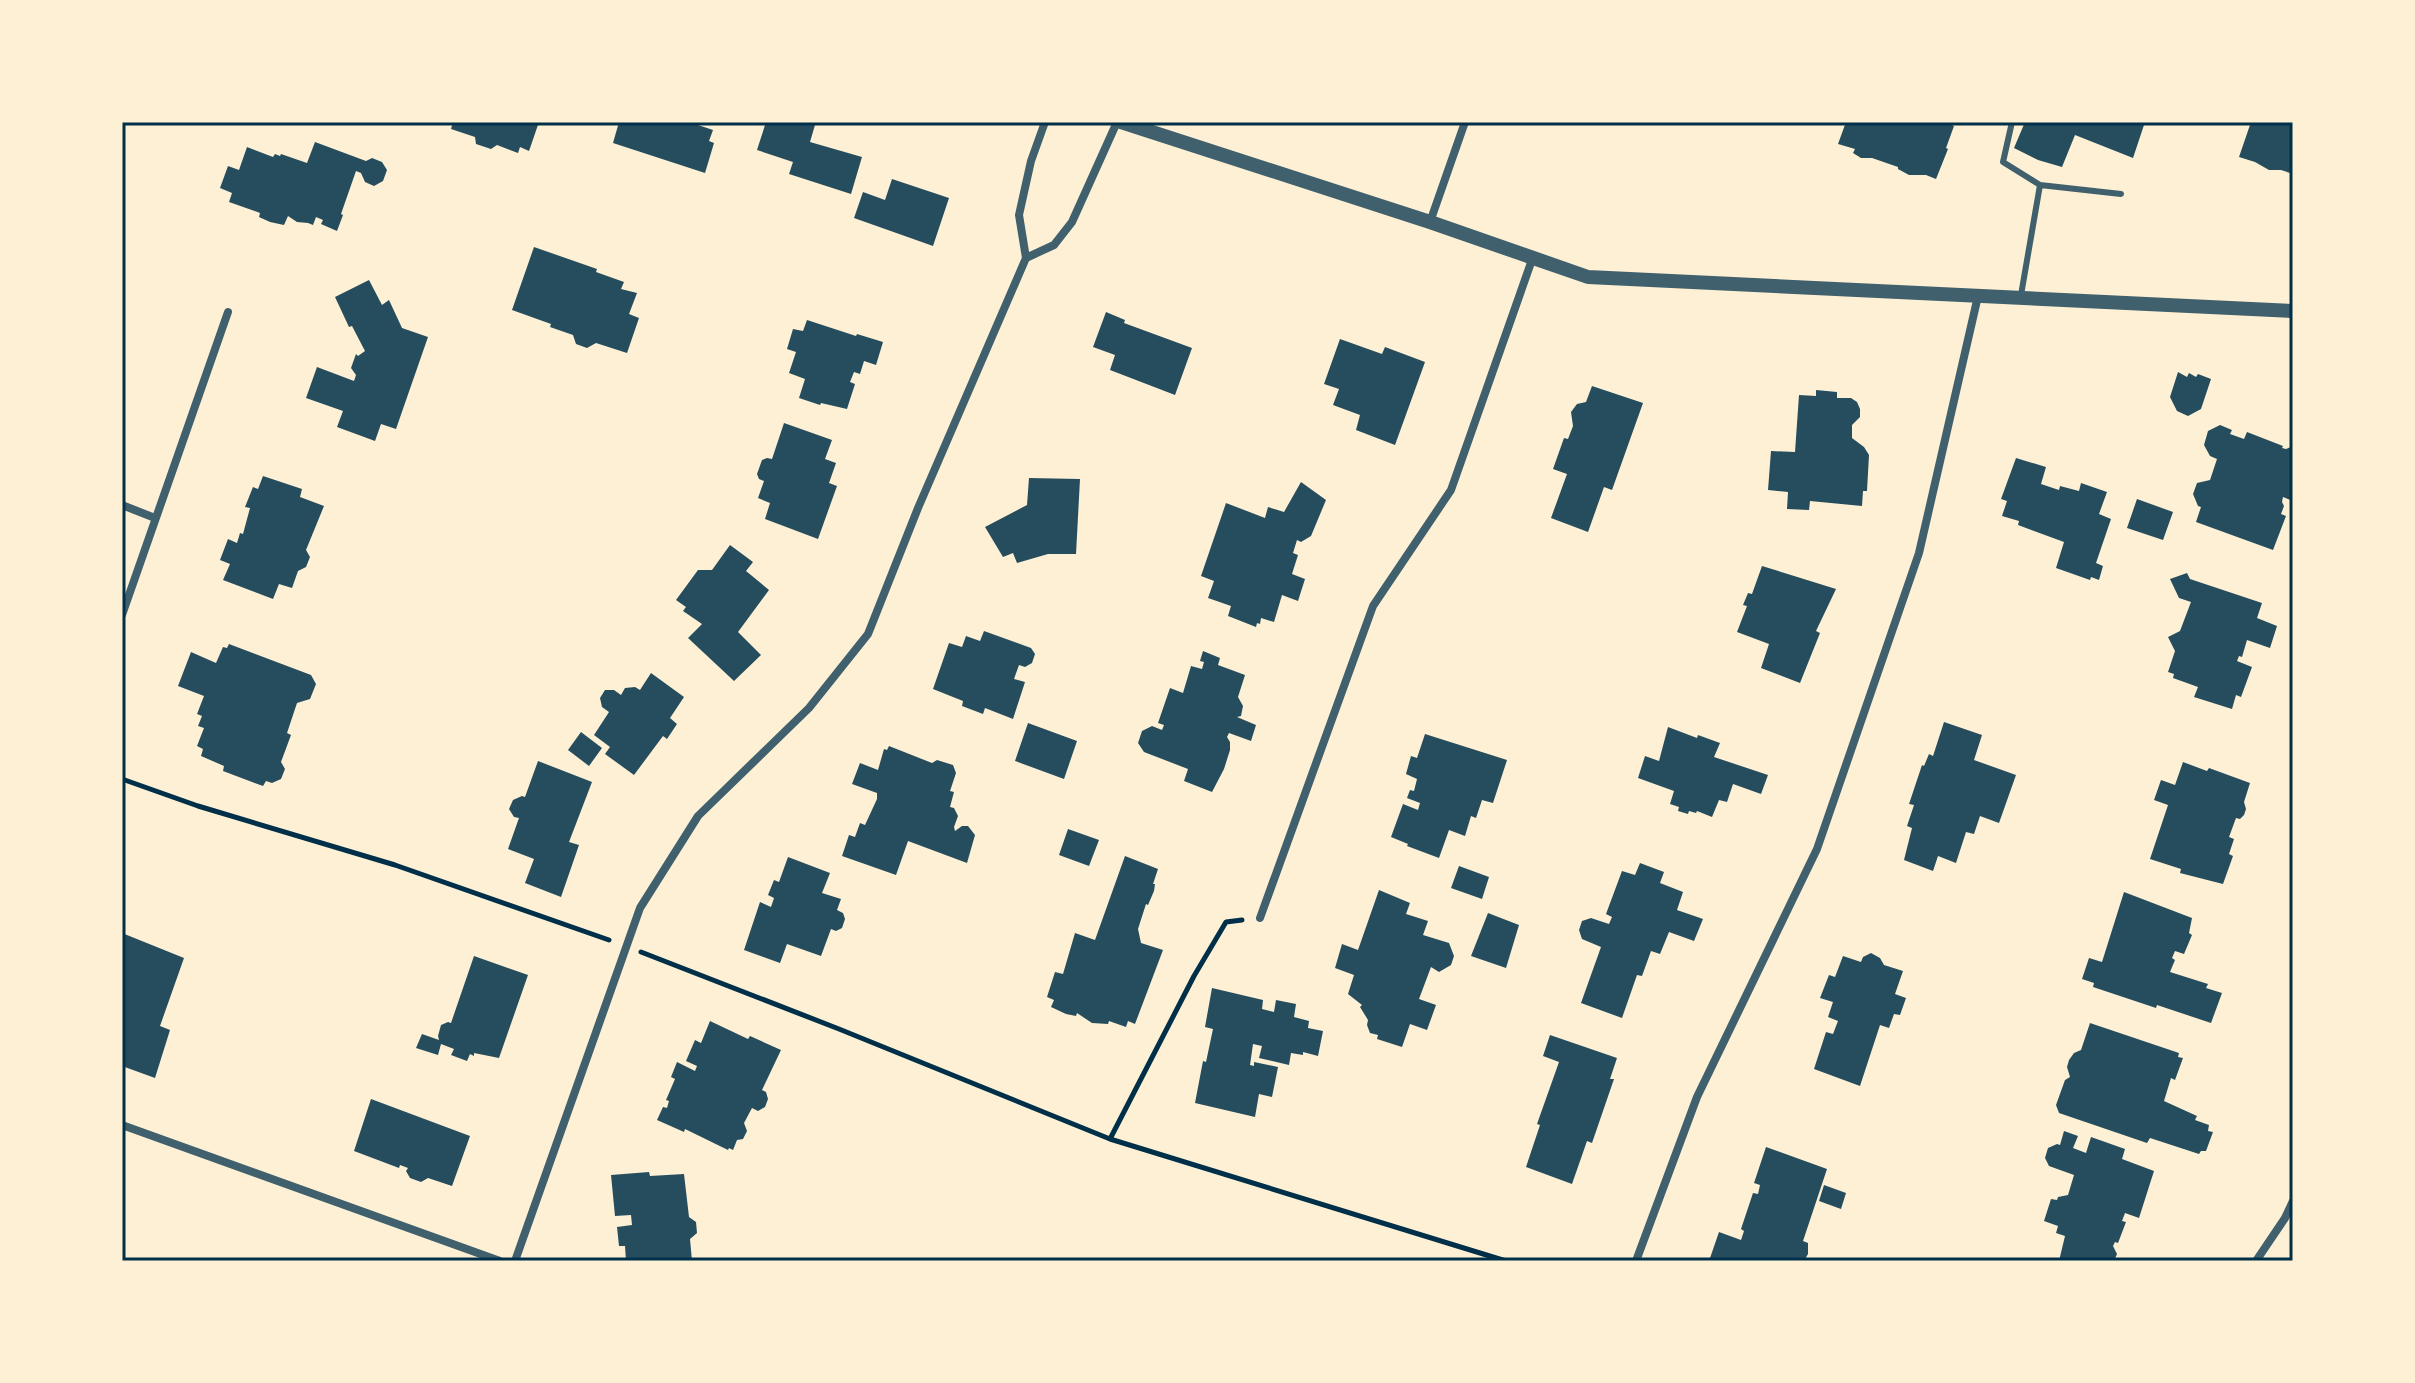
<svg xmlns="http://www.w3.org/2000/svg" width="2415" height="1383" font-family="Quicksand,sans-serif">
<style>
.building{fill:#264d5e}
.lines{fill:none;stroke-linecap:round;stroke-linejoin:round}
.path{stroke:#003049;stroke-width:5}
.service{stroke:#3f606c;stroke-width:6}
.minor{stroke:#3f606c;stroke-width:8}
.tertiary{stroke:#3f606c;stroke-width:14}
.neatline{fill:none;stroke:#003049;stroke-width:3}
</style>
<rect width="100%" height="100%" fill="#fdf0d5"/>
<path class="building" d="M453,122H539L529,151L520,147L518,153L497,145L491,149L476,144L475,137L451,129Z
M619,122H689L713,130L709,141L714,143L705,173L613,143Z
M766,122H805L815,125L810,142L862,157L851,194L789,174L793,162L757,150Z
M1846,122H1946L1954,126L1946,148L1948,149L1936,179L1926,175H1909L1898,169V167L1872,158H1861L1853,153L1855,149L1838,144Z
M2025,122H2145L2133,158L2075,135L2062,167L2038,160L2014,148Z
M2251,122H2293V174L2281,170H2269L2255,162L2239,157Z
M315,142L366,161L372,158L382,162L387,170L383,181L374,186L365,182L361,173L356,171L341,214L343,215L337,231L321,224L323,220L316,217L313,225L308,223L297,222L288,216L284,225L270,222L259,217L260,213L229,202L232,193L220,188L228,166L239,170L247,147L273,157L275,154L280,156L281,154L307,163Z
M892,179L949,198L933,246L854,218L863,192L885,200Z
M534,247L597,269L596,272L624,282L621,289L637,293L629,314L639,318L627,353L596,343L587,348L576,344L573,335L550,327L551,324L512,310Z
M369,280L382,305L389,300L402,328L428,337L396,429L381,424L375,441L337,427L343,411L306,398L317,367L354,381L356,375L351,368L356,354L358,356L365,351L352,326L349,327L335,297Z
M1106,312L1125,320L1124,323L1192,348L1175,395L1110,370L1115,355L1093,347Z
M807,320L856,336L857,334L883,342L876,365L864,361L860,374L854,372L850,382L855,384L847,409L821,403L820,405L799,398L805,379L789,373L796,352L787,349L793,329L803,331Z
M1340,339L1382,354L1385,347L1425,362L1395,445L1356,430L1360,415L1333,405L1339,389L1324,384Z
M2178,372L2187,377L2189,373L2196,377L2198,374L2211,379L2201,409L2188,416L2177,411L2170,397Z
M1592,386L1643,403L1612,490L1604,487L1588,532L1551,518L1567,474L1553,469L1564,438L1568,439L1573,426L1571,412L1577,404L1586,402Z
M1816,390L1837,392V398H1851L1857,402L1860,409V417L1852,425V438L1864,447L1869,455L1867,491H1863L1862,506L1810,501L1809,510L1787,509L1788,492L1768,490L1771,451L1795,452L1799,395L1816,396Z
M784,423L832,440L825,459L836,463L829,483L837,486L818,539L765,519L770,503L758,498L764,481L759,479L757,474L762,460L767,458L772,459Z
M2220,425L2232,430L2230,434L2244,439L2247,432L2283,446L2282,448L2286,449L2293,446V501L2283,497L2282,502L2284,506L2281,514L2286,516L2273,550L2196,522L2201,507L2198,506L2193,494L2197,483L2210,480L2217,459L2210,456L2204,445L2208,431Z
M2016,458L2046,467L2041,484L2059,490L2060,486L2079,491L2081,483L2107,492L2099,514L2111,519L2096,563L2103,566L2099,580L2091,577L2090,580L2056,568L2064,542L2018,525L2019,521L2002,516L2007,501L2001,499Z
M263,476L302,489L300,497L324,506L306,550L310,557L306,567L298,571L292,588L279,584L273,599L223,580L230,564L220,560L228,539L237,543L240,533L243,534L250,508L245,507L253,487L258,489Z
M1029,478L1080,479L1076,554H1048L1017,563L1013,553L1003,557L985,527L1027,505Z
M1301,482L1326,500L1311,536L1301,542L1297,540L1293,553L1298,555L1292,574L1305,579L1298,601L1282,595L1274,622L1261,618L1260,624L1257,623L1256,627L1228,616L1231,606L1208,598L1214,581L1201,576L1226,503L1265,518L1268,507L1284,512Z
M2137,499L2173,512L2163,540L2127,528Z
M730,545L753,562L746,571L769,590L738,632L761,655L734,681L688,638L702,624L683,611L686,607L676,600L698,570H712Z
M1762,566L1836,589L1816,631L1820,633L1800,683L1761,668L1769,644L1737,632L1747,606L1743,605L1748,593L1752,594Z
M2187,573L2190,579L2262,603L2257,618L2277,626L2270,648L2247,640L2242,657L2239,656L2237,661L2252,667L2241,697L2236,695L2232,709L2194,697L2198,687L2173,678L2174,674L2168,672L2175,651L2168,637L2180,631L2191,602L2179,598L2170,579Z
M984,631L1031,648L1035,654L1032,663L1025,667L1019,665L1014,679L1025,682L1013,719L985,708L983,714L962,706L963,701L933,689L949,643L962,647L966,636L980,641Z
M229,644L311,675L316,684L310,699L297,703L287,733L291,735L281,762L285,769L281,779L272,783L266,781L263,786L223,771L224,766L201,756L203,749L197,746L204,728L198,726L202,716L197,714L204,696L178,686L191,652L216,663L223,647L227,648Z
M1203,651L1220,658L1218,665L1245,675L1238,697L1243,706L1241,716L1237,717L1256,725L1251,741L1229,733L1227,737L1230,742V750L1224,769L1212,792L1184,781L1188,769L1144,752L1138,743L1142,731L1152,726L1162,730L1164,725L1158,723L1170,688L1183,693L1191,666L1202,669L1204,662L1200,661Z
M651,673L684,697L670,718L677,724L667,739L663,736L634,775L605,754L610,747L594,735L609,712L602,707L600,698L605,690H614L621,695L625,688L635,687L640,690Z
M1944,722L1982,735L1974,760L2016,775L1999,823L1980,816L1974,834L1966,832L1956,863L1938,856L1933,871L1904,860L1912,828L1907,826L1914,805L1909,804L1922,765L1924,766L1929,754L1933,756Z
M1028,723L1077,741L1064,779L1015,761Z
M1668,727L1697,738L1698,735L1720,743L1714,757L1768,775L1761,794L1733,784L1727,802L1719,800L1712,817L1697,811L1696,813L1689,811L1688,814L1678,811L1679,807L1670,804L1674,791L1638,778L1645,756L1659,761Z
M581,732L602,748L589,766L568,750Z
M1425,734L1507,760L1493,803L1482,800L1476,818L1471,816L1465,836L1449,830L1439,858L1407,846L1408,844L1391,837L1403,804L1418,810L1420,803L1407,798L1410,790L1414,791L1417,779L1406,774L1411,756L1417,758Z
M889,746L932,763L937,760L953,765L956,773L950,791L954,792L950,807L954,808L958,816L954,827L955,831L962,826H968L975,835L967,863L908,841L896,875L842,856L849,835L855,837L860,823L865,825L877,799V793L852,784L860,763L878,770L884,749L887,750Z
M538,761L592,782L569,842L579,845L561,897L525,883L534,859L508,849L519,818L514,817L509,809L513,800L522,796L525,797Z
M2183,762L2207,771L2209,768L2250,783L2244,802L2246,809L2244,815L2240,819L2236,818L2229,837L2234,839L2229,854L2233,856L2223,884L2180,873L2181,869L2150,859L2168,805L2154,800L2161,780L2175,785Z
M1068,829L1099,840L1089,866L1059,855Z
M1125,856L1158,869L1153,884H1155L1154,891L1148,905L1146,904L1138,929L1141,943L1163,950L1135,1024L1128,1021L1126,1027L1109,1021L1108,1024L1092,1023L1077,1013L1076,1016L1066,1014L1051,1007L1054,1000L1047,997L1055,972L1063,974L1075,933L1095,940Z
M788,857L830,873L822,893L841,899L837,910L843,913L845,919L842,928L836,931L831,929L821,956L787,944L780,963L744,950L760,902L771,907L774,898L768,895L774,880L779,882Z
M1640,863L1664,872L1660,883L1683,892L1677,910L1703,919L1694,941L1669,932L1660,954L1651,951L1642,976L1637,975L1622,1018L1581,1003L1601,947L1582,939L1579,930L1582,921L1591,918L1609,924L1612,917L1606,914L1622,871L1635,875Z
M1459,866L1489,877L1482,899L1451,888Z
M1379,890L1410,903L1406,914L1428,921L1423,935L1449,943L1454,956L1451,965L1439,972L1431,967L1419,999L1436,1005L1427,1030L1410,1024L1402,1047L1377,1039L1378,1035L1370,1033L1367,1025L1368,1020L1360,1007L1362,1005L1348,994L1354,975L1335,968L1342,944L1358,950Z
M2124,892L2192,918L2189,933L2192,935L2184,954L2175,951L2172,958L2175,960L2170,972L2208,984L2206,988L2222,993L2211,1023L2157,1005L2156,1008L2093,987L2094,983L2082,979L2089,958L2102,962Z
M1488,913L1519,925L1506,968L1471,956Z
M122,933L184,958L160,1026L170,1030L155,1078L122,1066Z
M1871,953L1880,958L1884,965L1903,971L1895,994L1906,998L1900,1015L1894,1014L1889,1028L1880,1025L1860,1086L1814,1069L1826,1032L1833,1034L1838,1021L1828,1017L1833,1002L1820,998L1829,975L1835,977L1843,956L1861,962L1863,957Z
M474,956L528,975L499,1058L474,1053V1056L470,1054L467,1061L451,1055L454,1049L441,1044L438,1055L416,1048L422,1034L439,1040L438,1036L441,1025L448,1022L451,1023Z
M1212,988L1263,1000L1262,1009L1274,1012L1276,1000L1296,1004L1294,1017L1309,1021L1308,1028L1323,1031L1318,1056L1303,1052V1055L1291,1053L1289,1065L1259,1058L1262,1046L1253,1044L1250,1065L1254,1066V1062L1278,1067L1272,1097L1259,1094L1255,1117L1195,1103L1203,1061L1206,1062L1213,1029L1205,1027Z
M710,1021L748,1039L750,1036L781,1050L762,1090L766,1092L768,1099L765,1107L758,1111L752,1108L744,1123L747,1131L743,1139L737,1140L733,1150L729,1148L728,1150L685,1129L684,1132L657,1120L663,1107L667,1108L669,1101L666,1100L675,1079L671,1077L677,1062L695,1071L697,1066L686,1061L695,1040L701,1043Z
M2090,1023L2179,1053L2178,1057L2183,1058L2175,1080L2171,1078L2164,1101L2197,1116L2195,1120L2209,1125L2208,1131L2213,1132L2206,1151H2201L2199,1154L2150,1138L2147,1143L2059,1113L2056,1105L2065,1080L2070,1077L2067,1067L2069,1060L2074,1053L2081,1050Z
M1550,1035L1617,1058L1610,1079H1614L1592,1143L1587,1141L1572,1184L1526,1167L1540,1125L1537,1124L1559,1062L1543,1056Z
M371,1099L470,1136L452,1186L428,1178L421,1182L410,1178L406,1171L408,1168L400,1165L399,1168L354,1151Z
M2064,1131L2078,1136L2073,1148L2086,1153L2091,1137L2125,1149L2122,1159L2154,1171L2139,1218L2125,1213L2122,1221L2126,1222L2118,1243L2115,1242L2113,1246L2117,1254L2114,1261H2059L2065,1236L2056,1233L2058,1226L2044,1221L2051,1199L2057,1200L2058,1197L2068,1195L2074,1175L2049,1166L2045,1158L2048,1148L2057,1144L2060,1145Z
M1766,1147L1827,1169L1803,1241L1808,1243V1254L1804,1261H1709L1719,1232L1741,1240L1744,1231L1741,1229L1753,1193L1758,1194L1760,1185L1754,1183Z
M649,1172L650,1176L684,1174L689,1217L696,1222L697,1233L690,1239L692,1261H626L625,1246H619L617,1227L632,1225L631,1215L615,1216L611,1175Z
M1824,1185L1846,1193L1841,1209L1819,1201Z"/>
<g class="lines">
<path class="path" d="M122,779L198,806L395,865L609,940
M641,952L839,1029L1110,1139L1506,1261
M1110,1139L1194,976L1226,922L1242,920"/>
<path class="service" d="M2012,122L2003,162L2040,185
M2021,295L2040,185L2121,194"/>
<path class="minor" d="M1430,222L1465,122
M1026,258L1054,245L1072,222L1117,122
M122,505L155,518
M122,615L228,312
M1260,918L1373,606L1451,490L1533,257
M122,1125L500,1261
M515,1261L640,908L698,816L809,708L868,634L918,508L1026,258L1019,215L1031,161L1045,122
M1636,1261L1697,1097L1817,849L1919,553L1978,296
M2256,1261L2285,1218L2293,1201"/>
<path class="tertiary" d="M1121,122L1430,222L1588,277L2293,311"/>
</g>
<rect width="2415" height="1383" fill="none" stroke="#fdf0d5" stroke-width="248"/>
<rect x="124" y="124" width="2167" height="1135" class="neatline"/>
</svg>
